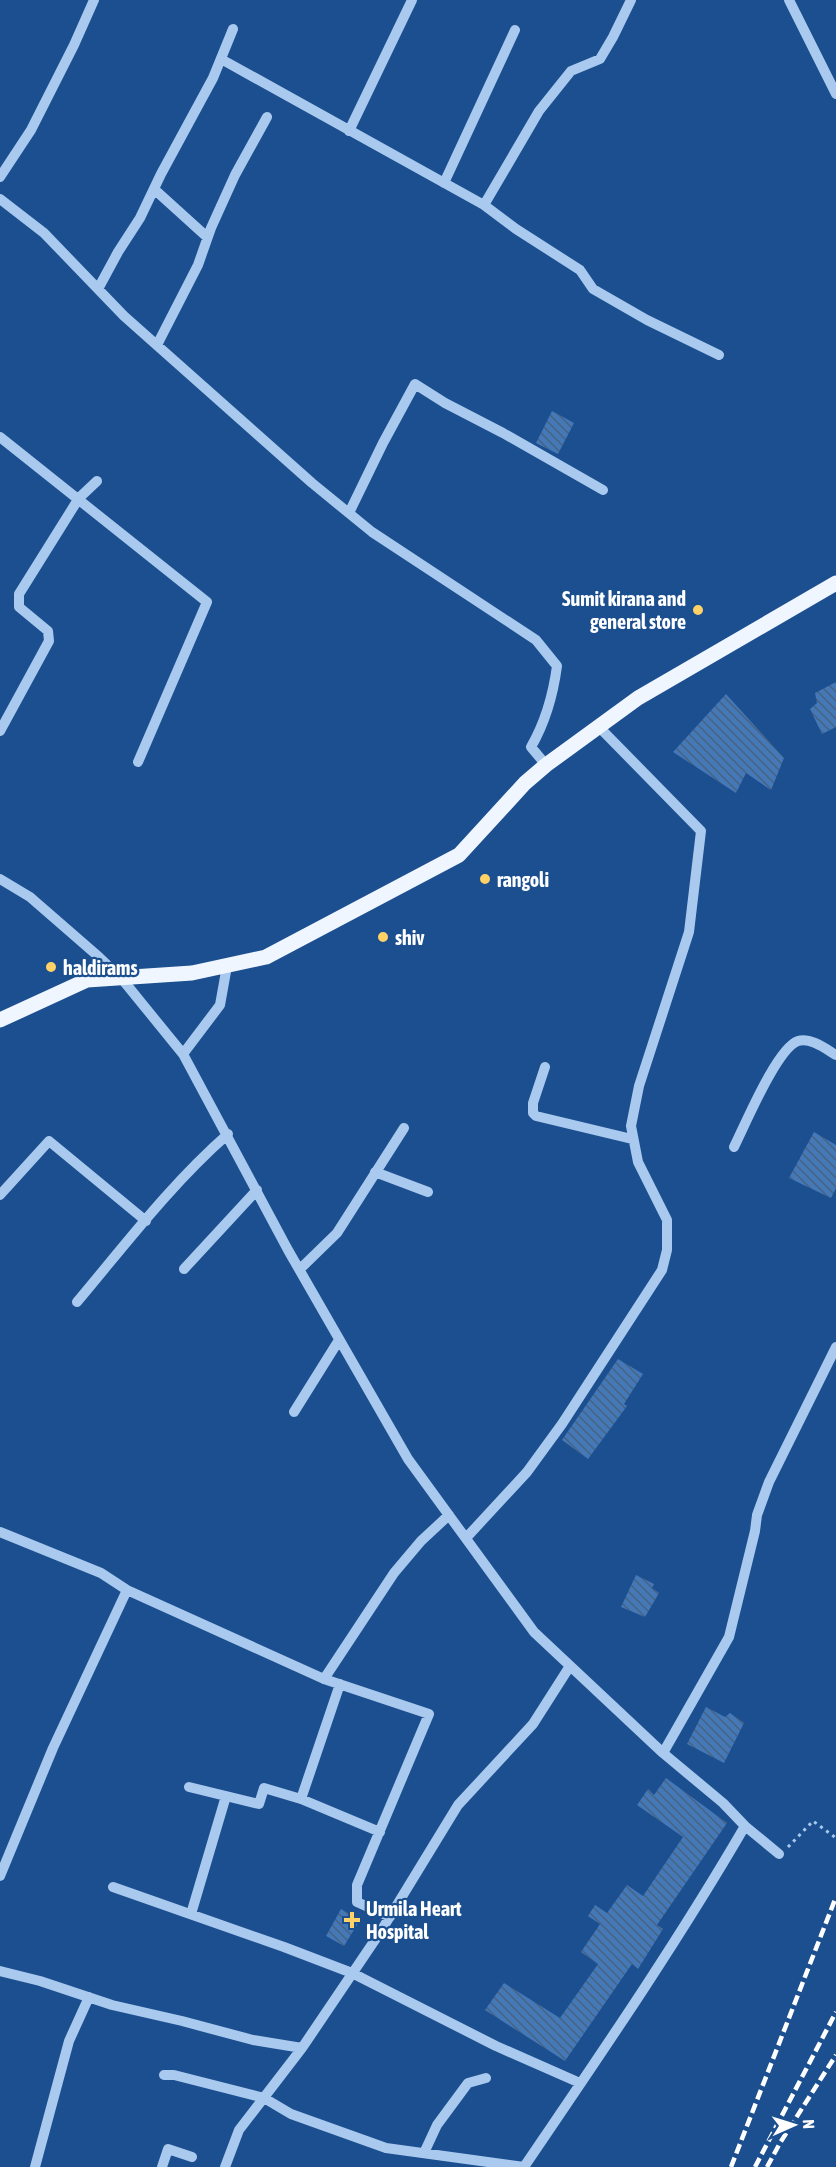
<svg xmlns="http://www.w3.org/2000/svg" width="836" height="2167" font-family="'Asap Condensed',sans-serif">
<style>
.building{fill:url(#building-back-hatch)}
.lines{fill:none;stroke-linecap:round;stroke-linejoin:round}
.path{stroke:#a9c9ee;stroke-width:3;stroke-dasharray:3 4.5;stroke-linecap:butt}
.minor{stroke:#a9c9ee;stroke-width:10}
.major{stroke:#f0f6ff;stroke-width:15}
.rail{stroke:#fff;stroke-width:4.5;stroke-dasharray:10 4.5;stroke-linecap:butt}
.poi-dot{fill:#ffd166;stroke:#1b4f8f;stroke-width:2}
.labels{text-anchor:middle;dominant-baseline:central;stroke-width:4.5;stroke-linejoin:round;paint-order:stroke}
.poi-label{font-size:20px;font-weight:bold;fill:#fff;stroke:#1b4f8f;text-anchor:start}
</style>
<defs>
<pattern id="building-back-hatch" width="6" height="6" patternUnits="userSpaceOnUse" patternTransform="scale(1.5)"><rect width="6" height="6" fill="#4478b7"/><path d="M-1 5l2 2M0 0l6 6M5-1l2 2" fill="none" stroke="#486282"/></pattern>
</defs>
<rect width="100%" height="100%" fill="#1b4f8f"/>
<path class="building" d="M552,411L574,423L558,454L536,443Z
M836,682V727L822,734L810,709L817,703L815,693Z
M726,694L784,758L771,790L746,773L736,793L673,752Z
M814,1132L836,1145V1188L831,1198L789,1178Z
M618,1359L643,1374L624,1404L627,1406L588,1459L562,1440Z
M636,1575L654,1584L652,1588L659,1593L645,1617L621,1607Z
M706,1707L725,1717L730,1713L744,1723L724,1763L687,1744Z
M666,1778L727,1823L657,1925L663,1929L638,1969L632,1964L565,2061L485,2010L504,1983L560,2018L598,1964L581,1952L600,1924L588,1916L595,1905L607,1913L627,1885L643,1896L683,1837L637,1805L648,1789L654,1795Z
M341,1909L360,1920L344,1946L326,1936Z"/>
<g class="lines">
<path class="path" d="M788,1847L813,1821L836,1838"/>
<path class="minor" d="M789,0L836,94
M221,59L484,205L516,229L580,270L593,289L647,320L719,355
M349,131L412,0
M0,177L31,130L74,45L94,0
M444,183L515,30
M154,189L207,237
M0,199L44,233L124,316L312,483L372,532L536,640L557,666C553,696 546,721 531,747L546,765
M484,205L539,111L571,71L600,59L613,37L631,0
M98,289L118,252L140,218L161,174L213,78L233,29
M157,345L198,265L211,228L235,175L267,117
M0,437L207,602L138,762
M349,513L383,443L415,384L445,403L503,433L603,490
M0,731L49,641L48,631L19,607V594L79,498L97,481
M0,879L30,897L99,957L122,979L183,1054L288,1250L408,1459L534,1632L663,1753L723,1803L745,1826C677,1943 600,2055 524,2167L386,2148L291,2114L264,2098L174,2075H164
M183,1054L220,1005L227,966
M545,1067L533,1103V1113L536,1116L632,1139
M734,1147C745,1125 777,1048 798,1041C810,1037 826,1049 836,1055
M375,1172L428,1192
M0,1195L49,1141L146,1221
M184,1269L257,1190
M300,1269L337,1233L404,1128
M77,1302C125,1245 171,1184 228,1134
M294,1412L339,1340
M0,1532L101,1573L127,1590L324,1679L429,1714L357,1885V1902L390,1917
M466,1538L527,1472L562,1424L662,1270L667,1250V1220L638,1162L631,1126L639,1086L689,932L701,831L600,728
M324,1679L394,1573L421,1541L449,1515
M663,1753L729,1637L755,1531L757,1515L769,1482L836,1347
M189,1787L259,1804L264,1788L301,1799L380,1832
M301,1799L340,1684
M745,1826L779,1854
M0,1876L53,1748L127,1590
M113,1887L284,1947L352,1973L496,2046L580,2083
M191,1914L226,1796
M0,1971L40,1981L112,2005L182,2021L253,2040L302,2048
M424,2153L437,2125L468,2083L486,2078
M35,2167L69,2041L89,1997
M162,2167L168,2149L192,2157
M225,2167L239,2130L302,2048L381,1931L458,1805L533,1724L570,1666"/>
<path class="major" d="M0,1020L87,980L192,973L266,957L459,855L525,783L546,765L638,698L836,583"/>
<path class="rail" d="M731,2167L836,1897
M755,2167L836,2012
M767,2167L780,2143L836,2055"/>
</g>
<g class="poi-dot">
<circle cx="698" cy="610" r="6"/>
<circle cx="485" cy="879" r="6"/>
<circle cx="383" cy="937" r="6"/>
<circle cx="51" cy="967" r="6"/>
<path d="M349 1911h6v6h6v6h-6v6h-6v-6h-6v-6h6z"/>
</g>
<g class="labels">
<g class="poi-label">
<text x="686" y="598" text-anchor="end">Sumit kirana and<tspan x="686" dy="23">general store</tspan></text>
<text x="497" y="879">rangoli</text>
<text x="395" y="937">shiv</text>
<text x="63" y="967">haldirams</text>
<text x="366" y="1908">Urmila Heart<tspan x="366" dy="23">Hospital</tspan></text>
</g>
</g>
<g transform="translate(794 2125) rotate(87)" stroke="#1b4f8f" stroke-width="4.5" paint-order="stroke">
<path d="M0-4.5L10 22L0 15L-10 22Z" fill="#ffffff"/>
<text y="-9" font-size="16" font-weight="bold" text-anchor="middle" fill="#ffffff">N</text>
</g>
</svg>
